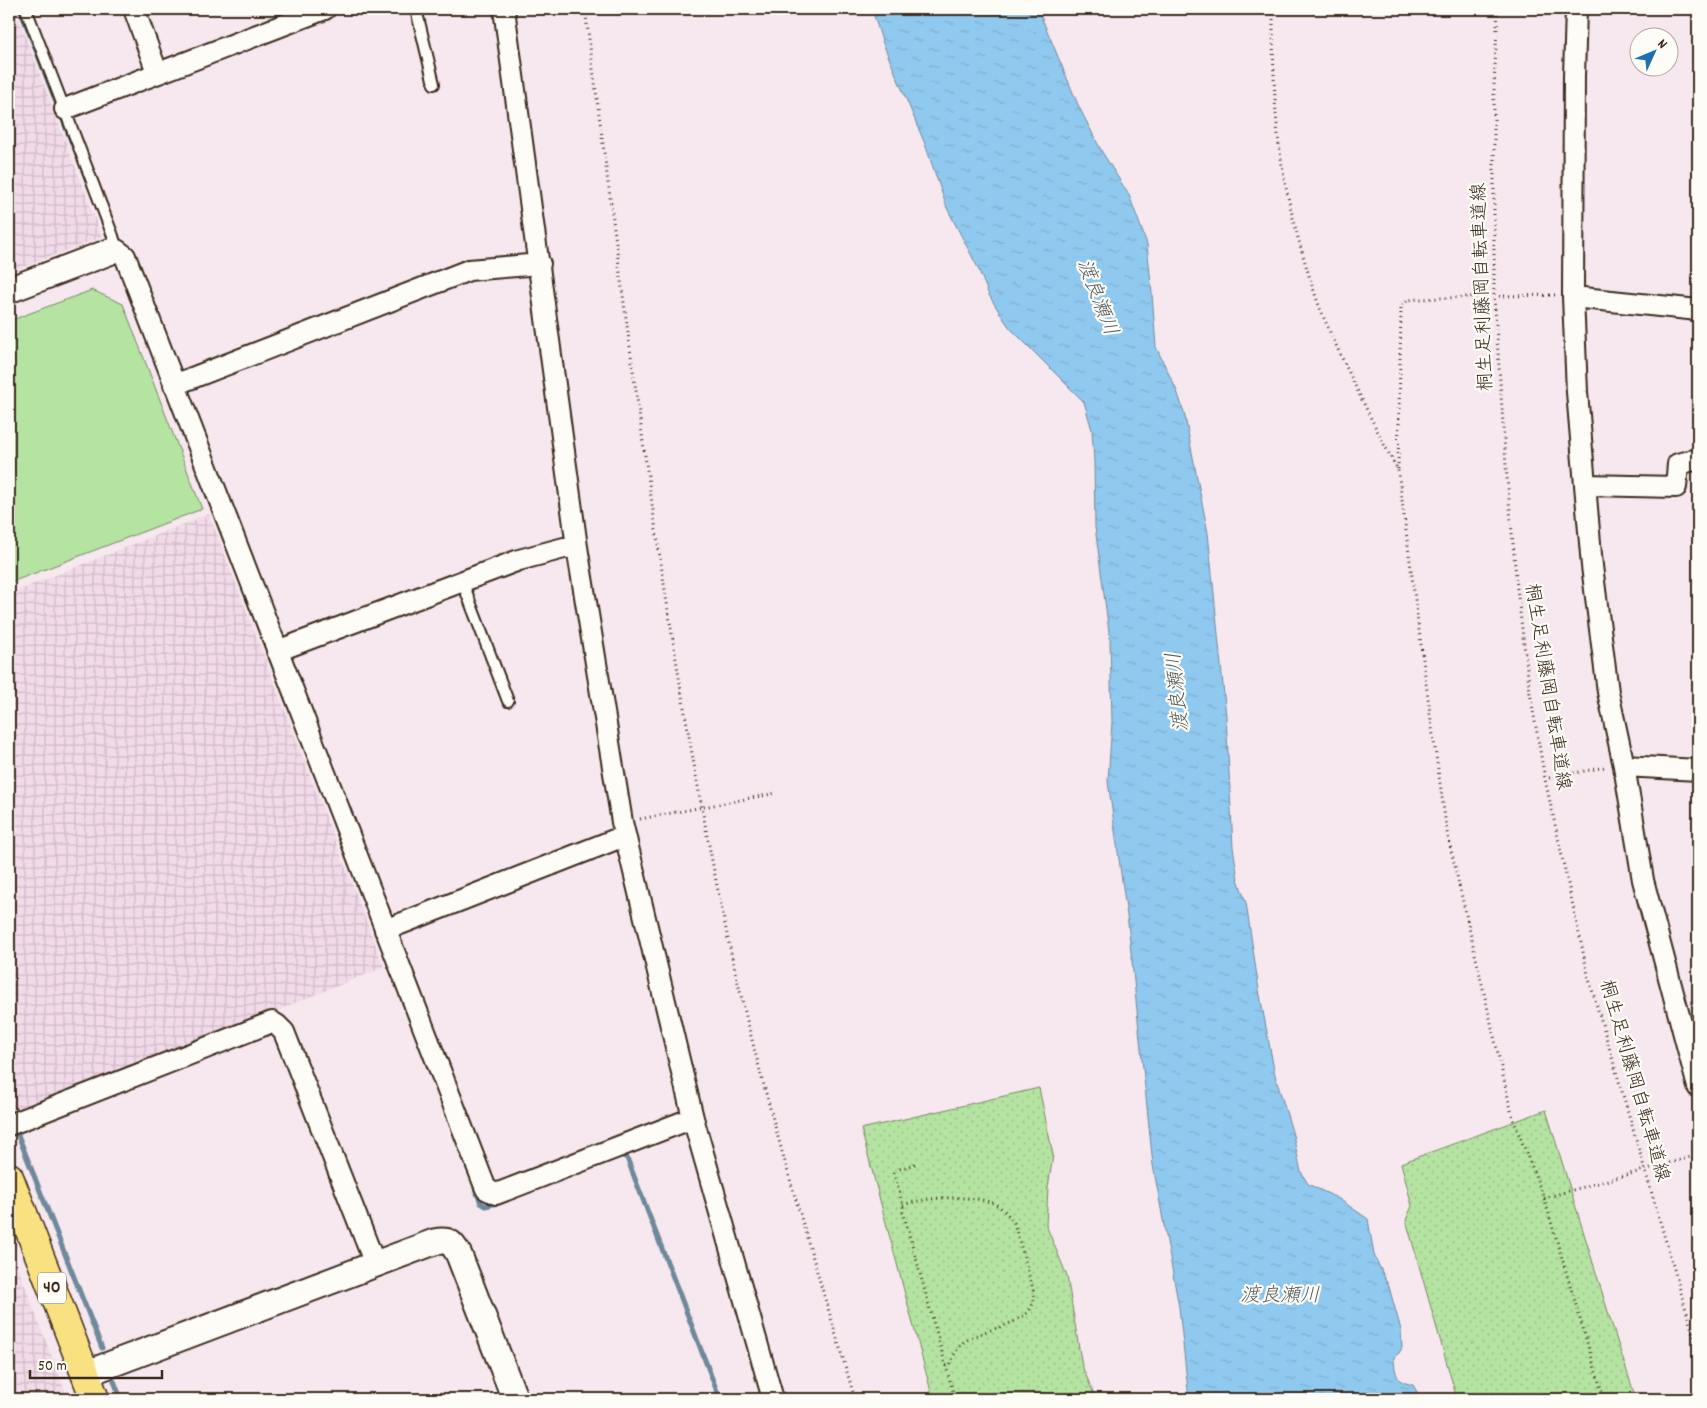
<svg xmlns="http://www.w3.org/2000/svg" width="1707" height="1408" font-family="Dekko,'Klee One',sans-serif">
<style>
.industrial{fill:url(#industrial-grid)}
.grass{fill:url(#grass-dots);stroke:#788660}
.pitch{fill:#b4e3a2;stroke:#788660}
.water{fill:url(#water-ripples);stroke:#6e899b}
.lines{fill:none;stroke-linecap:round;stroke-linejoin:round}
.stream{stroke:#6e899b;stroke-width:5}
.service-casing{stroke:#3b2a1e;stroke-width:14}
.minor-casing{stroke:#3b2a1e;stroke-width:24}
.tertiary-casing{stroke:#3b2a1e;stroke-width:29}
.primary-casing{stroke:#3b2a1e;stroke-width:31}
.path{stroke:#3b2a1e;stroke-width:3;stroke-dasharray:1 4;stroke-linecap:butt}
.service{stroke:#fdfcf7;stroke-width:10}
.minor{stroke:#fdfcf7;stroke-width:20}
.tertiary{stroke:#fdfcf7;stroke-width:25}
.primary{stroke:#f9e181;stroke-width:28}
.labels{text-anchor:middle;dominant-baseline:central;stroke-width:4.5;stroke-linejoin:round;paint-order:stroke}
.shield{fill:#fdfcf7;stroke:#75695f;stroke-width:1}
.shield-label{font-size:18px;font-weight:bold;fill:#3b2a1e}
.street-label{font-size:19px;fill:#3b2a1e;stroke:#fdfcf7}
.water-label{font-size:20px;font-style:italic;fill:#545a5d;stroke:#fdfcf7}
</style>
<defs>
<pattern id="industrial-grid" width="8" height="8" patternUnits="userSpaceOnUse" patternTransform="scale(1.25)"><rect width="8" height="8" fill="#f2dae8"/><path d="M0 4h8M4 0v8" fill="none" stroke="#d0bbc7"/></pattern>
<pattern id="grass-dots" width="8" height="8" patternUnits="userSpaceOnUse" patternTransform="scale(1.25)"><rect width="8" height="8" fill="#b4e3a2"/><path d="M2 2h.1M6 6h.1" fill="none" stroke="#9cc38b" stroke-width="1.8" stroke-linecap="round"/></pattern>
<pattern id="water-ripples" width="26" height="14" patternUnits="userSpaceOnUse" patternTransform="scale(1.25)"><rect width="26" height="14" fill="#90c9ef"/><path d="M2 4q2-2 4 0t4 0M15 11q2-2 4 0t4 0" fill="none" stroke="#7dadcc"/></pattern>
</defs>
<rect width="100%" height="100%" fill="#f6e8ee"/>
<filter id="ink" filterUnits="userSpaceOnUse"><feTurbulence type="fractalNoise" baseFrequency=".02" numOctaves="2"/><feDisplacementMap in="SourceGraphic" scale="10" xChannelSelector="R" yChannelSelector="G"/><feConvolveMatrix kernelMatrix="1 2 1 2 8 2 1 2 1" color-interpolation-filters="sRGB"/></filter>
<g filter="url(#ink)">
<path class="industrial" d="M9,9H15L102,237L9,272Z
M209,514L384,967L19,1115L15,1114L9,1098V594Z
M9,1244L68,1399H9Z"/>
<path class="grass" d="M1039,1088L1053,1155L1048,1188L1046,1225L1067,1276L1082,1366L1096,1399H933L861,1129Z
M1546,1110L1617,1341L1636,1399H1457L1406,1220L1412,1206L1401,1163Z"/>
<path class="pitch" d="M92,290L123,304L202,509L9,583V321Z"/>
<path class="water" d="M872,9H1038L1079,107L1102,152L1129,195L1147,244L1152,294L1156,347L1177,391L1184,412L1208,533L1226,716L1233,847L1238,879L1246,903L1259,990L1275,1075L1293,1135L1301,1172L1308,1184L1339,1199L1368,1219L1374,1255L1389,1287L1401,1330L1402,1348L1399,1353L1394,1357C1394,1363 1395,1377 1401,1381C1404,1383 1410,1384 1413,1385L1421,1399H1189L1179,1307L1153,1165L1128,923L1108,781L1112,722L1110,639L1095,527L1094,461L1092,430L1084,402L1010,328L1001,315L989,295L978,268L947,208L925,144L882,41Z"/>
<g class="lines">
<path class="stream" d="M20,9L73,146
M9,1108L11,1112
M18,1135L102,1348
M617,1155L619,1154L627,1158L720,1399
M475,1188L481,1203L486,1206L500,1202
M114,1381L121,1399"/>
<defs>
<path id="service" d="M26,9L113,236L117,250
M416,9L434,84
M462,581L508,701"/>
<path id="minor" d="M134,9L157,72
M504,9L577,547L622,822L693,1118L773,1399
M1576,9L1574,76L1573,297L1577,392L1592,566L1608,692L1624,766L1643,880L1698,1087
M65,109L325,9
M109,252L117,250L125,256L486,1189L496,1194L693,1118
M1573,297L1698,310
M174,385L469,270L540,264
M1586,485L1676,487L1678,464L1698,459
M277,651L519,560L564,548L577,547
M1624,766L1698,770
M385,930L614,840L626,838
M9,1125L272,1022L277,1025L284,1032L375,1264"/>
<path id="tertiary" d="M9,290L109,252
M85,1374L434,1242C449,1239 452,1242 459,1255L515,1399"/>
<path id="primary" d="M9,1177L95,1399"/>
</defs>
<use href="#service" class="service-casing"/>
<use href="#minor" class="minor-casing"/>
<use href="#tertiary" class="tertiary-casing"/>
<use href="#primary" class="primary-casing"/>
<path class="path" d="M585,9C627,320 663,632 728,939C762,1094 810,1247 855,1399
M1273,9C1273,67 1274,125 1285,182C1292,218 1302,254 1313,288C1323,320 1338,349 1352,379C1367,410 1381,440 1398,470L1431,721L1447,832L1513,1119L1544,1198L1604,1399
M1498,9L1494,85V296L1506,466L1517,588L1530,693L1545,779L1589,979L1698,1351
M1499,296L1556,295
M1398,469L1401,305L1409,300L1419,299L1490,296
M1549,778L1605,767
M640,819L777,793
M915,1164L893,1171L903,1205V1212L955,1399
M1544,1198L1698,1155
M903,1205C925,1197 968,1195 990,1202C1000,1205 1008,1214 1014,1223C1019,1240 1024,1257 1029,1275C1031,1282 1034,1290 1034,1297C1033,1327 983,1326 963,1343C956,1349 953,1357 950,1365L945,1366"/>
<use href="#service" class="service"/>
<use href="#minor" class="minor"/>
<use href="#tertiary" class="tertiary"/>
<use href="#primary" class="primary"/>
</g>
</g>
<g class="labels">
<rect class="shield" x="38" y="1272.5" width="28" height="31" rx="4"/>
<g class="shield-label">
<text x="52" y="1288">40</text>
</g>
<g class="street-label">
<text transform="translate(1484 287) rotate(-92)">桐生足利藤岡自転車道線</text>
<text transform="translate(1546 687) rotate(81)">桐生足利藤岡自転車道線</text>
<text transform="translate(1633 1081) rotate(74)">桐生足利藤岡自転車道線</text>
</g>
<g class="water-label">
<text transform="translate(1096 298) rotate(69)">渡良瀬川</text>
<text transform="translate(1179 692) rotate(-96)">渡良瀬川</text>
<text x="1280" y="1297">渡良瀬川</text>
</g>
</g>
<rect width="1707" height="1408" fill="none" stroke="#fdfcf7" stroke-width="30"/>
<rect x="15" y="15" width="1677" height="1378" fill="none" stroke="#3b2a1e" stroke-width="2" filter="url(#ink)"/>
<g transform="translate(1654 52) rotate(46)"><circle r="24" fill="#fdfcf7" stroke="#afa8a0"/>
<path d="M0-4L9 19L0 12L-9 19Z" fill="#1f6fb2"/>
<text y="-8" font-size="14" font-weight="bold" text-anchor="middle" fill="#3b2a1e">N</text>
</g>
<path d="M30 1370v8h132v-8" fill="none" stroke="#3b2a1e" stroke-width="2.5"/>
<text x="38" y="1370" font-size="15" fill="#3b2a1e" stroke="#fdfcf7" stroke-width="4" paint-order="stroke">50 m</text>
</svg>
